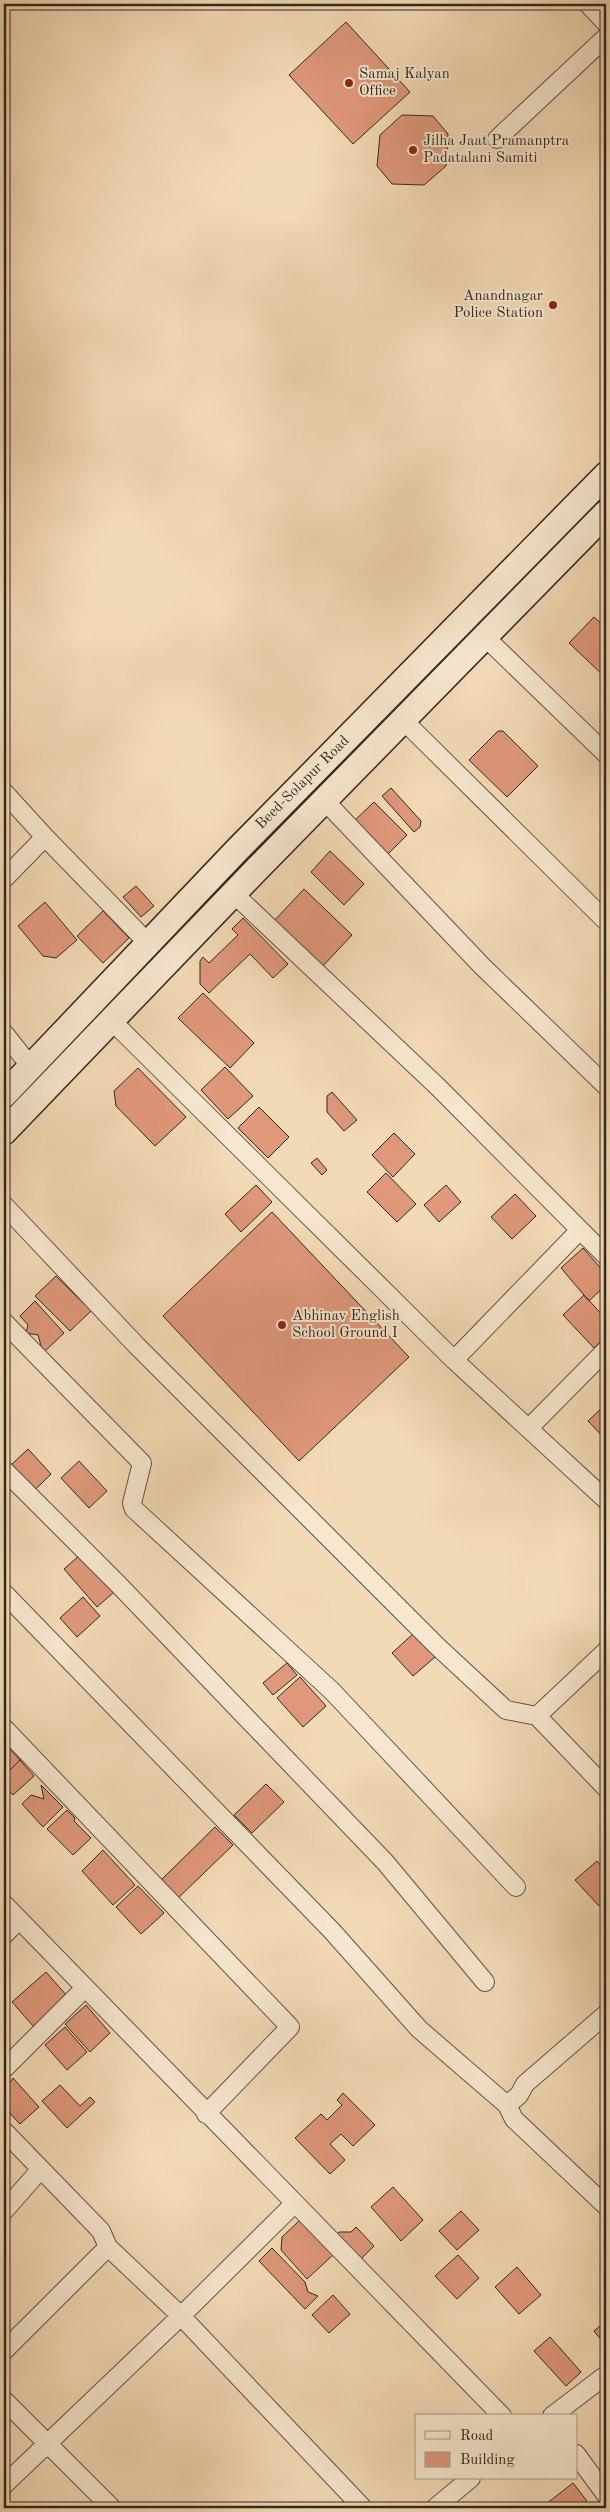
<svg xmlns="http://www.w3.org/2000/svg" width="610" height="2512" font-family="'Old Standard TT',serif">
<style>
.building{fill:#df987a;stroke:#31291f}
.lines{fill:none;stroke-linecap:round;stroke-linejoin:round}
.street-casing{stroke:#625545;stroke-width:20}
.secondary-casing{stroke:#31291f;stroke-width:28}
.street{stroke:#f7e7d0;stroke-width:18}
.secondary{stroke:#f7e7d0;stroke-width:25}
.poi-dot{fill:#8f2418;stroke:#f7e7d0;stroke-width:2}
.labels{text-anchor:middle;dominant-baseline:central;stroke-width:4;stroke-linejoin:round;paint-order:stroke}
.poi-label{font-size:15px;fill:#31291f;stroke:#f7e7d0;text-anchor:start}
.street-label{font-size:15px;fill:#31291f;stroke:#f7e7d0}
</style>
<rect width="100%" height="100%" fill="#f3dab6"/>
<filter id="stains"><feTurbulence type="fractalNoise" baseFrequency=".004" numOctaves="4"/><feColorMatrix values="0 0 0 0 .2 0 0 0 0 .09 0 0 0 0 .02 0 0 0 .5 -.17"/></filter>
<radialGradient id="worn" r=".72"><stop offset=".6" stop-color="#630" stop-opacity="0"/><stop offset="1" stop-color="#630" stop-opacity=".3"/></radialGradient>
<path class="building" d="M346,22L410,92L353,144L289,75Z
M402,115L433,116L448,134L446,166L424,185L392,184L377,166L380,135Z
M594,617L606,628V678L569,643Z
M498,731H503L538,766L507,797L469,760Z
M391,788L421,821L420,827L414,832L382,796Z
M374,802L407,835L386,856L353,822Z
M330,851L364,884L344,905L311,872Z
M136,886L154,906L141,917L123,897Z
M304,889L352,935L321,968L273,922Z
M45,902L77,940L56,958L43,956L18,926Z
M103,911L129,938L103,963L77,936Z
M243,918L288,964L273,978L250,954L209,993L200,984V961L203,957L209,963L238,935L232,929Z
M203,993L254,1043L230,1068L178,1018Z
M225,1067L253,1096L228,1119L201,1090Z
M138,1068L186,1117L155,1146L116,1106L114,1091Z
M332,1092L357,1120L344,1131L327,1112V1096Z
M259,1107L289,1137L268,1158L238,1128Z
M394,1133L415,1154L393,1177L372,1155Z
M317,1158L327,1170L322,1175L311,1163Z
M386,1173L416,1204L397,1222L367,1192Z
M256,1185L272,1202L241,1232L225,1214Z
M446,1185L461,1202L439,1222L424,1205Z
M515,1194L536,1216L512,1239L491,1217Z
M272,1212L409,1357L299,1461L163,1316Z
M583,1248L606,1274V1285L589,1301L561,1268Z
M56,1276L91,1311L70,1331L35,1296Z
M584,1295L606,1319V1337L594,1348L563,1315Z
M35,1301L64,1333L43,1353L38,1335L26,1333L28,1325L20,1316Z
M606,1404V1440L588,1421Z
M28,1449L51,1474L35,1490L11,1465Z
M79,1461L107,1491L89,1508L61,1478Z
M81,1554L114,1592L97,1607L64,1569Z
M83,1597L100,1616L77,1637L60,1618Z
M414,1633L435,1657L413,1676L392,1653Z
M287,1663L297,1675L273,1695L263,1683Z
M300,1677L326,1706L303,1727L277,1698Z
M5,1744L20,1760L4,1776V1745Z
M20,1760L34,1776L13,1795L4,1786V1776Z
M266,1784L284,1802L252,1833L234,1815Z
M41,1785L63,1807L43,1827L22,1804L31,1795L44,1799Z
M67,1810L75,1818L74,1821L91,1838L73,1855L47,1829Z
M215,1827L233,1845L176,1900L159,1882Z
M103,1850L135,1885L113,1905L82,1871Z
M597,1861L606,1871V1899L599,1906L575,1880Z
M138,1886L164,1913L141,1934L116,1907Z
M46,1972L68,1997L34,2027L12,2002Z
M86,2005L110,2033L90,2052L65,2024Z
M65,2027L87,2052L67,2070L45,2045Z
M13,2078L39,2107L20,2124L4,2107V2092Z
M60,2085L80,2106L90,2097L95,2102L67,2128L42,2101Z
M343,2093L375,2125L353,2146L341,2134L330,2144L345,2160L330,2174L295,2138L321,2114L327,2120L342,2105L337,2100Z
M393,2187L423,2220L401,2241L371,2207Z
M461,2211L479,2230L457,2250L439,2231Z
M300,2220L333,2255L307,2279L281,2250L282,2237Z
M356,2227L374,2246L360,2260L336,2235L339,2232H351Z
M272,2248L305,2282L308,2292L318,2296L305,2309L259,2261Z
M458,2255L479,2278L457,2299L435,2276Z
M517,2267L541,2295L519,2314L495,2287Z
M333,2295L350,2314L329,2333L312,2315Z
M606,2321V2346L594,2331Z
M550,2337L581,2372L566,2386L534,2351Z
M573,2483L587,2501L578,2508H550L546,2504Z"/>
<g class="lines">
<defs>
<path id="street" d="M588,4L606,23
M497,139L606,37
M485,637L606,754
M403,720L606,921
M4,792L45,837L4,879
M324,800L482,966L606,1086
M45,837L148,943
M233,893L438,1087L606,1256
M111,1020L454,1360L606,1500
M4,1033L31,1067
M4,1205L136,1345L438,1647L506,1710L537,1716L606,1788
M4,1322L142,1463L132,1503L134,1509L332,1691L516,1887
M454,1360L580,1230
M529,1428L606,1350
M4,1470L117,1583L385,1862L485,1982
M4,1593L332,1931L419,2029L507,2105L514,2119L606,2206
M537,1716L606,1651
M4,1728L290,2027L206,2114
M4,1904L502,2416
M4,1935L19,1920
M4,2069L85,1988
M507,2105L519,2095L525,2084L606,2014
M4,2131L101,2231L108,2247L181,2316L363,2508
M4,2211L40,2170
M4,2351L108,2247
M4,2400L112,2508
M552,2416L606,2375
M576,2454L606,2495
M4,2485L181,2316L294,2204
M435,2508L471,2478"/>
<path id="secondary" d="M4,1095L238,849L606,475
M4,1132L258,868L606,513"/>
</defs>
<use href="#street" class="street-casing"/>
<use href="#secondary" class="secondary-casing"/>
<use href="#street" class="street"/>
<use href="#secondary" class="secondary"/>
</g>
<g class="poi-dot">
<circle cx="349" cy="83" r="5"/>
<circle cx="413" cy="150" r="5"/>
<circle cx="553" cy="305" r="5"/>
<circle cx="282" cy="1325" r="5"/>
</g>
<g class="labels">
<g class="poi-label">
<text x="359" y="74">Samaj Kalyan<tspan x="359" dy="17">Office</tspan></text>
<text x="423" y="141">Jilha Jaat Pramanptra<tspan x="423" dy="17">Padatalani Samiti</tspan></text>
<text x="543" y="296" text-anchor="end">Anandnagar<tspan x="543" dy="17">Police Station</tspan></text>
<text x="292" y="1316">Abhinav English<tspan x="292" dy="17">School Ground I</tspan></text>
</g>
<g class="street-label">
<text transform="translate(303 783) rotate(-45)">Beed-Solapur Road</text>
</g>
</g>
<rect width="610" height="2512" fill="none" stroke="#f3dab6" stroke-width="20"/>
<rect x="5" y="5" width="600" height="2502" fill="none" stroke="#31291f" stroke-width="2.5"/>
<rect x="10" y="10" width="590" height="2492" fill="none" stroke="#31291f"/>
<rect x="415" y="2414" width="162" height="65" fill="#f7e7d0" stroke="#a89b89"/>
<rect x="425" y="2431" width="25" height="8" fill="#f7e7d0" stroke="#a89b89"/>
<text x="460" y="2440" font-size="15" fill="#31291f">Road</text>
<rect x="425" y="2452" width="25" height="15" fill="#df987a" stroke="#a89b89"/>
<text x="460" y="2464" font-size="15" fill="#31291f">Building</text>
<rect width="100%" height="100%" filter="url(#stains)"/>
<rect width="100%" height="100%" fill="url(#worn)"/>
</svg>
